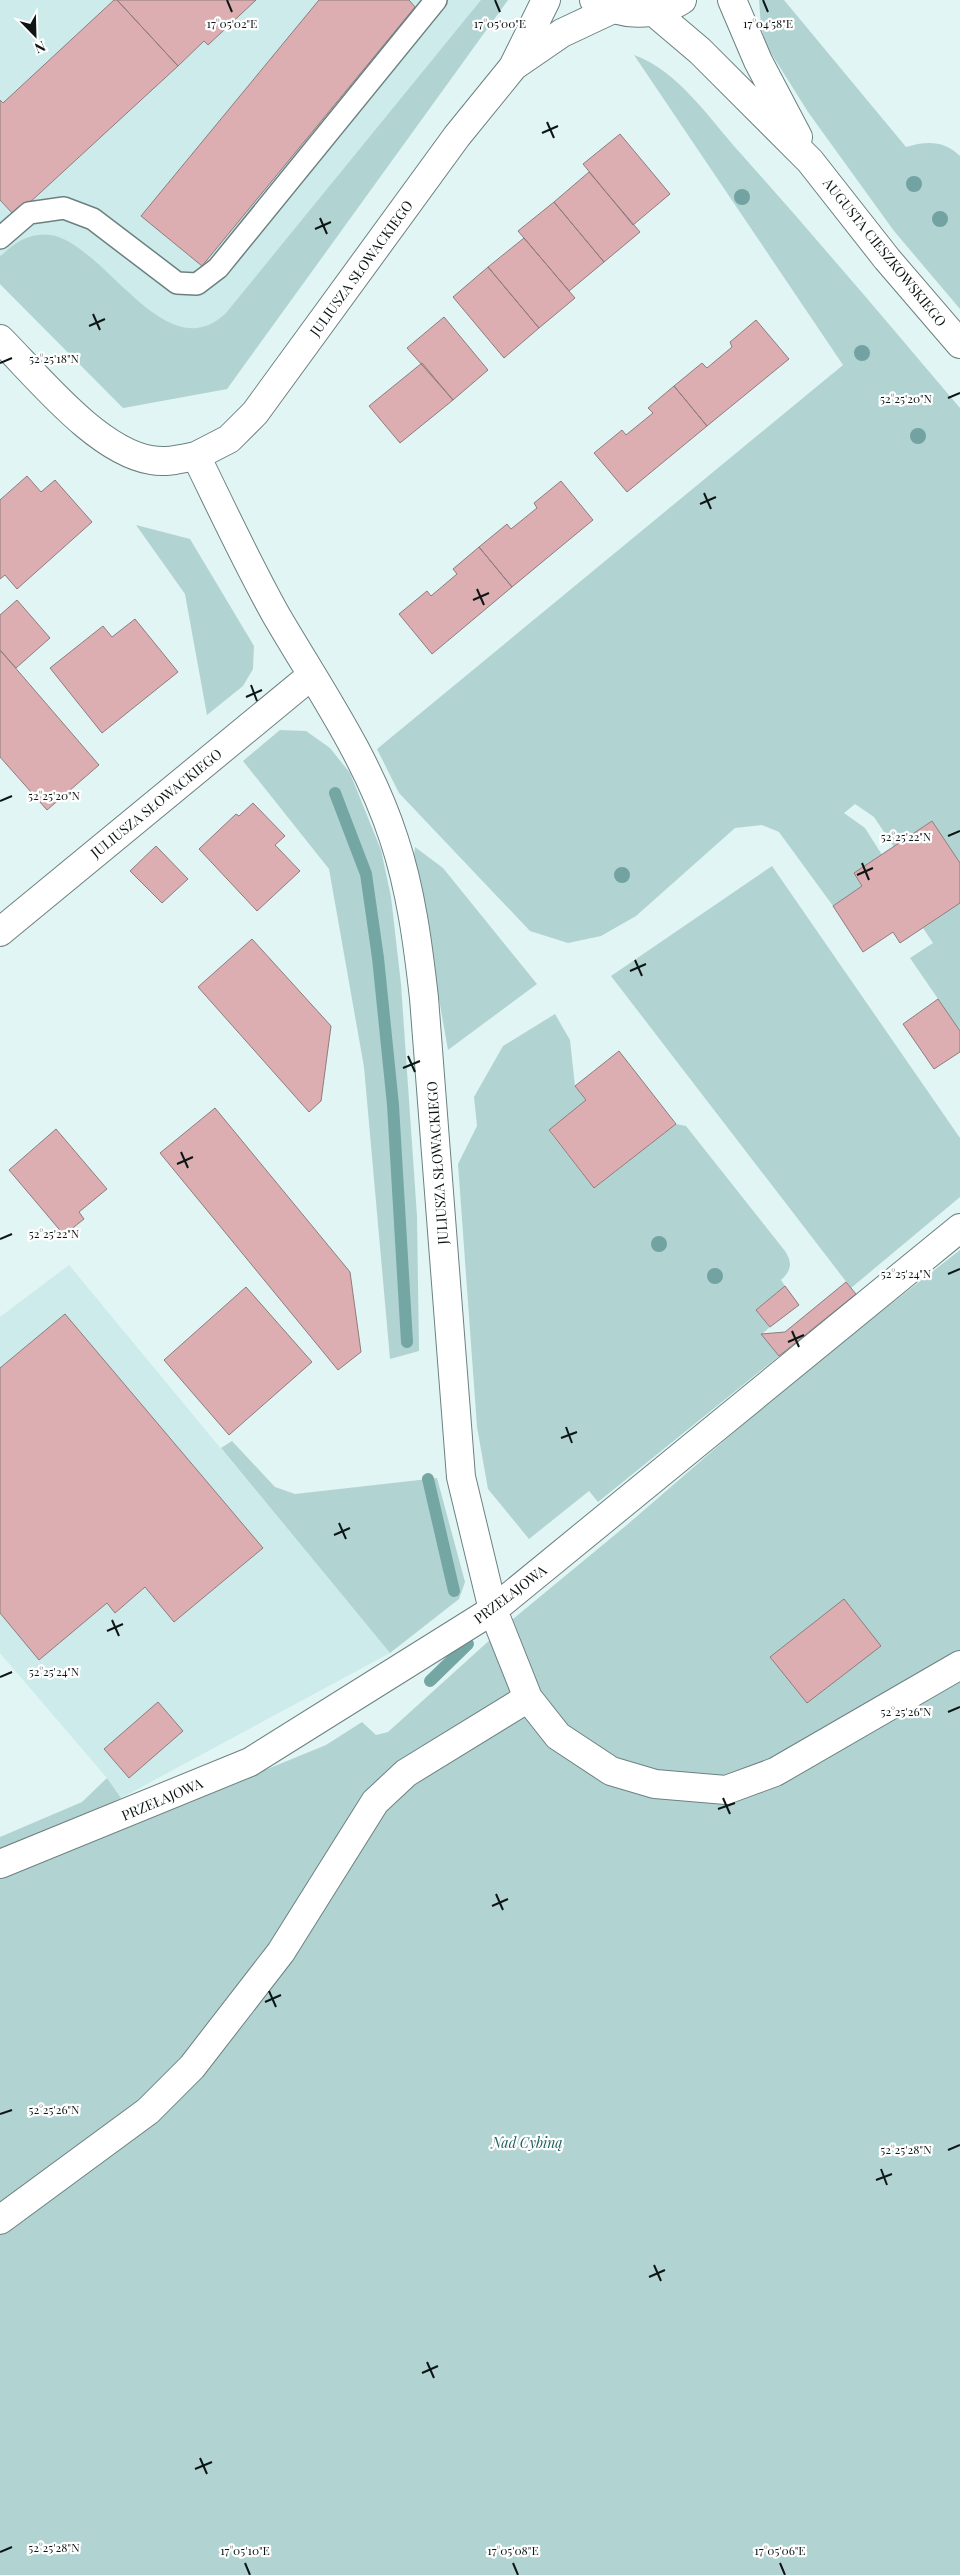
<svg xmlns="http://www.w3.org/2000/svg" width="960" height="2575" font-family="'Playfair Display',serif">
<style>
.built{fill:#ccebea}
.green{fill:#b1d4d3}
.lines{fill:none;stroke-linecap:round;stroke-linejoin:round}
.stream{stroke:#74a6a4;stroke-width:12}
.building{fill:#dcaeb1;stroke:#8f7c7d}
.service-casing{stroke:#6d8080;stroke-width:24}
.minor-casing{stroke:#6d8080;stroke-width:30}
.tertiary-casing{stroke:#6d8080;stroke-width:30}
.service{stroke:#fff;stroke-width:21}
.minor{stroke:#fff;stroke-width:28}
.tertiary{stroke:#fff;stroke-width:28}
.tree{fill:#72a2a1}
.ticks{fill:none;stroke:#0e1515;stroke-width:2}
.labels{text-anchor:middle;dominant-baseline:central;stroke-width:4.5;stroke-linejoin:round;paint-order:stroke}
.street-label{font-size:14px;fill:#0e1515;stroke:#fff}
.park-label{font-size:14px;font-style:italic;fill:#185e5d;stroke:#fff}
.ticks-label{font-size:12px;text-anchor:middle;fill:#0e1515;stroke:#fff;stroke-width:4.5;stroke-linejoin:round;paint-order:stroke}
</style>
<rect width="100%" height="100%" fill="#e0f5f4"/>
<path class="built" d="M0,0H508L227,389L123,408L0,284Z
M69,1265L390,1653L121,1798L107,1778L0,1653V1317Z"/>
<path class="green" d="M481,0H508L227,389L123,408L0,284V256L3,254C16,241 32,232 51,235C106,245 166,371 226,313Z
M759,0H784L906,147C926,141 944,140 960,156V309L894,231L808,112L766,45L761,27Z
M634,55C678,70 711,121 742,155C816,238 888,323 960,408V863L932,821L894,847L874,817L855,804L844,813L865,828L882,855L854,873L862,886L833,906L779,832L762,825L735,828L636,916L601,936L568,943L530,931L399,793L377,749L843,365Z
M136,525L190,539L254,646L253,669L243,686L207,715L185,594Z
M280,730L306,731L330,748L350,773L381,850L391,897L401,984L417,1216L419,1351L390,1359L364,1067L329,869L243,761Z
M415,847L443,868L537,984L448,1050L414,857Z
M772,866L960,1138V1197L851,1288L611,976Z
M960,903V1031L910,958L933,943L923,928Z
M555,1014L570,1040L575,1086L586,1100L549,1131L594,1188L676,1124L686,1126L785,1251C793,1263 791,1271 781,1280L785,1286L756,1310L770,1327L762,1334L779,1356L598,1502L589,1491L529,1539L488,1489L477,1427L458,1164L477,1126L474,1097L503,1046Z
M960,1250V2575H0V1879L326,1745L362,1722L376,1735L388,1732L513,1619L628,1524L800,1375Z
M232,1441L275,1487L295,1494L437,1478L465,1582L459,1599L390,1653L221,1448Z
M107,1778L121,1798L83,1817L0,1849V1837L82,1802Z"/>
<g class="lines">
<path class="stream" d="M335,793L366,874L378,958L393,1105L407,1342
M428,1479L454,1591
M430,1681L468,1644"/>
</g>
<path class="building" d="M114,0H117L178,66L15,216L0,200V100L3,103Z
M117,0H256L208,45L204,41L178,66Z
M319,0H409L415,7L202,266L141,216Z
M620,134L670,194L633,225L583,164Z
M589,172L640,232L604,262L554,202Z
M554,202L604,262L569,291L518,231Z
M524,238L575,298L539,328L488,267Z
M488,267L539,328L504,358L453,297Z
M444,317L488,370L453,400L407,348Z
M756,320L789,359L707,426L674,386L702,363L707,368L732,347L730,342Z
M422,363L453,400L400,443L369,406Z
M674,386L707,426L627,492L594,453L622,430L626,435L653,413L648,408Z
M27,476L41,492L55,480L92,522L17,589L5,575L0,579V500Z
M561,481L593,520L512,587L479,547L507,524L511,529L537,508L534,503Z
M479,547L512,587L432,654L399,614L427,591L431,596L457,574L453,569Z
M17,600L50,638L16,668L0,650V615Z
M135,619L178,672L102,733L50,668L103,626L112,637Z
M0,650L99,765L47,810L0,757Z
M253,803L285,836L275,845L300,871L257,911L199,849L236,814L239,816Z
M932,821L960,863V903L900,943L893,932L863,952L833,906L862,886L854,873Z
M156,846L188,879L162,903L130,871Z
M252,939L331,1026L321,1101L309,1112L198,987Z
M938,999L960,1031V1052L934,1069L903,1024Z
M619,1051L676,1124L594,1188L549,1130L586,1100L575,1086Z
M215,1108L350,1272L361,1352L338,1370L160,1153Z
M56,1129L107,1189L79,1212L84,1219L64,1235L9,1170Z
M846,1282L856,1294L779,1356L761,1334L785,1332Z
M785,1286L799,1305L770,1327L756,1310Z
M246,1287L312,1362L229,1435L164,1360Z
M65,1314L263,1548L174,1622L145,1587L115,1613L107,1603L39,1660L0,1613V1368Z
M844,1599L881,1646L807,1703L770,1657Z
M158,1702L183,1731L129,1778L104,1749Z"/>
<g class="lines">
<defs>
<path id="service" d="M0,238L29,213L64,208L93,219L177,283L197,284L218,268L436,0"/>
<path id="minor" d="M546,0L513,67L457,136L255,413L229,439L196,456C222,509 247,563 276,615C318,687 368,758 394,839C411,890 418,945 424,998L461,1477L493,1610L528,1698L558,1736L611,1771L655,1784L726,1790L775,1772L960,1665
M514,66L562,33L613,9
M0,339C39,378 97,451 151,460C166,463 181,459 196,456
M0,932L312,675
M0,1864L250,1762L493,1610L960,1228
M0,2220L148,2111L192,2067L281,1952L375,1802L406,1773L528,1698"/>
<path id="tertiary" d="M594,0C621,16 654,18 682,0
M732,0L758,61L798,137
M654,12L700,51L810,161L887,259L960,344"/>
</defs>
<use href="#service" class="service-casing"/>
<use href="#minor" class="minor-casing"/>
<use href="#tertiary" class="tertiary-casing"/>
<use href="#service" class="service"/>
<use href="#minor" class="minor"/>
<use href="#tertiary" class="tertiary"/>
</g>
<g class="tree">
<circle cx="914" cy="184" r="8"/>
<circle cx="742" cy="197" r="8"/>
<circle cx="940" cy="219" r="8"/>
<circle cx="862" cy="353" r="8"/>
<circle cx="918" cy="436" r="8"/>
<circle cx="622" cy="875" r="8"/>
<circle cx="659" cy="1244" r="8"/>
<circle cx="715" cy="1276" r="8"/>
</g>
<path class="ticks" d="M227,0L232,12M495,0L500,12M763,0L768,12M547,122L554,138M542,133L558,126M320,218L327,234M315,229L331,222M93,314L100,330M89,326L105,319M0,363L12,358M948,398L960,393M704,493L711,509M700,504L716,497M477,589L484,605M473,600L489,593M251,685L257,701M246,697L262,690M0,801L12,796M948,836L960,831M862,863L869,880M857,875L873,868M635,960L642,976M630,971L646,964M408,1056L415,1072M403,1068L420,1061M181,1152L188,1168M177,1164L193,1157M0,1239L12,1234M948,1274L960,1269M792,1331L799,1347M788,1342L804,1335M566,1427L572,1443M561,1438L577,1432M339,1523L346,1539M334,1535L350,1528M112,1620L119,1636M107,1631L123,1624M0,1677L12,1672M948,1712L960,1707M723,1798L730,1814M718,1809L735,1803M496,1894L503,1910M492,1906L508,1899M269,1991L276,2007M265,2002L281,1995M0,2114L12,2110M948,2150L960,2145M881,2169L887,2185M876,2180L892,2174M654,2265L661,2281M649,2277L665,2270M427,2362L434,2378M422,2373L438,2366M200,2458L207,2474M195,2469L212,2462M0,2552L12,2547M245,2563L250,2575M513,2563L518,2575M780,2563L785,2575"/>
<g class="labels">
<g class="street-label">
<text transform="translate(885 252) rotate(51)">AUGUSTA CIESZKOWSKIEGO</text>
<text transform="translate(361 268) rotate(-54)">JULIUSZA SŁOWACKIEGO</text>
<text transform="translate(156 803) rotate(-39)">JULIUSZA SŁOWACKIEGO</text>
<text transform="translate(437 1163) rotate(-94)">JULIUSZA SŁOWACKIEGO</text>
<text transform="translate(510 1594) rotate(-37)">PRZEŁAJOWA</text>
<text transform="translate(162 1799) rotate(-23)">PRZEŁAJOWA</text>
</g>
<g class="park-label">
<text x="527" y="2142">Nad Cybiną</text>
</g>
</g>
<g class="ticks-label">
<text x="232" y="28">17°05'02"E</text>
<text x="500" y="28">17°05'00"E</text>
<text x="768" y="28">17°04'58"E</text>
<text x="54" y="363">52°25'18"N</text>
<text x="906" y="403">52°25'20"N</text>
<text x="54" y="800">52°25'20"N</text>
<text x="906" y="841">52°25'22"N</text>
<text x="54" y="1238">52°25'22"N</text>
<text x="906" y="1278">52°25'24"N</text>
<text x="54" y="1676">52°25'24"N</text>
<text x="906" y="1716">52°25'26"N</text>
<text x="54" y="2114">52°25'26"N</text>
<text x="906" y="2154">52°25'28"N</text>
<text x="54" y="2552">52°25'28"N</text>
<text x="245" y="2555">17°05'10"E</text>
<text x="513" y="2555">17°05'08"E</text>
<text x="780" y="2555">17°05'06"E</text>
</g>
<g transform="translate(35 35) rotate(157)" stroke="#ffffff" stroke-width="4" paint-order="stroke">
<path d="M0-4L9 19L0 12L-9 19Z" fill="#0e1515"/>
<text y="-8" font-size="14" font-weight="bold" text-anchor="middle" fill="#0e1515">N</text>
</g>
</svg>
